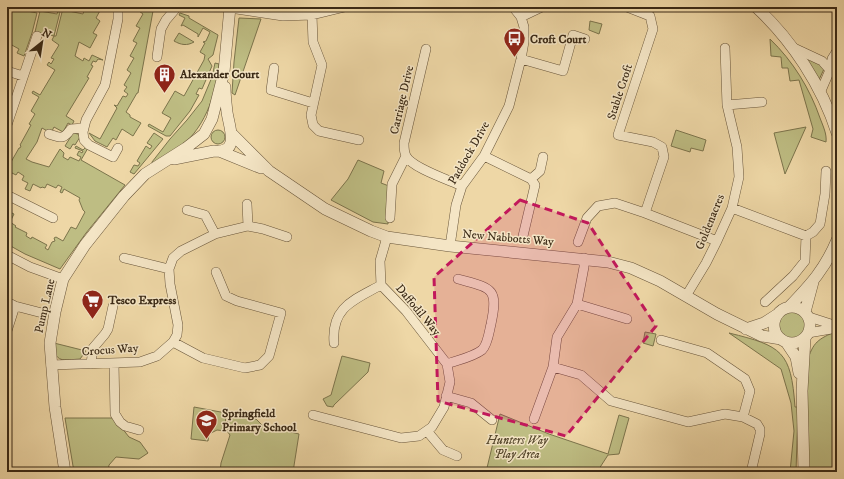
<svg xmlns="http://www.w3.org/2000/svg" width="844" height="479" font-family="'IM FELL DW Pica',serif">
<style>
.green{fill:#bebd83;stroke:#7c744c}
.lines{fill:none;stroke-linecap:round;stroke-linejoin:round}
.minor-casing{stroke:#68553a;stroke-width:10}
.tertiary-casing{stroke:#68553a;stroke-width:12}
.minor{stroke:#f4e5c5;stroke-width:9}
.tertiary{stroke:#f4e5c5;stroke-width:11}
.marked{fill:#c2185b;fill-opacity:0.2;stroke:#c2185b;stroke-width:3;stroke-dasharray:8 5;stroke-linejoin:round}
.labels{text-anchor:middle;dominant-baseline:central;stroke-width:3;stroke-linejoin:round;paint-order:stroke}
.poi-label{font-size:12px;font-weight:bold;fill:#3b2a16;stroke:#f4e5c5;text-anchor:start}
.street-label{font-size:12px;fill:#3b2a16;stroke:#f4e5c5}
.park-label{font-size:12px;font-style:italic;fill:#55472c;stroke:#f4e5c5}
</style>
<rect width="100%" height="100%" fill="#eed7a6"/>
<filter id="stains"><feTurbulence type="fractalNoise" baseFrequency=".005" numOctaves="4"/><feColorMatrix values="0 0 0 0 .2 0 0 0 0 .09 0 0 0 0 .02 0 0 0 .5 -.17"/></filter>
<radialGradient id="worn" r=".72"><stop offset=".6" stop-color="#630" stop-opacity="0"/><stop offset="1" stop-color="#630" stop-opacity=".3"/></radialGradient>
<path class="green" d="M7,7L37,13L32,33L24,56L17,53L19,49L10,44L7,48Z
M59,7L61,8L54,36H56L63,8H64V10L83,14L85,7H102L96,18L100,21L93,33L97,35L90,48L79,42L75,56L83,61L84,58L89,61L92,55L103,60L98,59L96,62L93,61L91,65L93,66L87,77L89,78L66,116L74,121L72,125L68,123L63,132L54,127L51,133L42,128L37,142L26,159L32,162L49,167L60,149L64,153L63,157L68,160L70,157L79,161L81,157L77,155L79,151L82,153L83,151L75,148L76,146L83,150L86,147L88,148L81,160L125,185L86,233L60,269L25,254L7,244V217L9,218L12,213L14,214L10,222L16,226L15,227L27,233L26,236L31,239L32,237L47,245L45,248L48,250L52,242L55,241L54,238L56,237L63,241L71,227L76,229L85,212L83,210L79,200L80,198L64,189L62,193L60,192L62,187L58,185L56,188L47,184L45,188L42,187L41,188L33,184L30,191L25,189L28,183L22,180L24,176L18,172L16,175L10,172L7,174V160L11,162L19,148H20L21,146L20,145L31,125L29,124L35,114L31,111L39,97L32,93L33,91L40,95L55,70L47,65L49,62L51,64L54,59L51,58L59,45L52,40L54,36L35,32L40,11L57,14Z
M141,7H155L153,11L138,93H137L126,112L130,115V117L141,123L133,136L122,129L116,140L113,138L107,147L95,141L89,133L100,139L117,108L114,105L117,106L123,96L126,97L128,94L124,91L127,87L124,85L131,73L127,70L134,58L130,56L137,43L133,41L140,28L136,26L143,14L139,11Z
M180,13L189,16V18L218,35L213,55L208,59L212,66L202,89L199,88L196,94L199,95L190,111L170,136H166L148,126L149,124L163,132L171,118L162,113L175,91L184,96L204,60L205,55L200,52L205,43L203,42L206,41L210,32L203,28L198,37V34L183,25L181,26L185,18L179,15Z
M239,18L261,19L235,95L232,93L234,62Z
M590,21L602,24L599,34L589,30Z
M179,33L194,42C187,46 181,45 174,41Z
M770,39C793,61 810,89 820,118C823,126 827,134 826,142L811,137L813,129L799,80L790,81L788,68H782L781,57L771,56Z
M797,51L820,61L824,69L817,84Z
M215,63L219,64C216,96 204,131 176,150C168,155 160,159 152,164V162L170,139L187,120L202,101L212,77Z
M806,127L785,174L774,133Z
M211 137a7 7 0 1 1 14 0a7 7 0 1 1-14 0Z
M676,130L706,140L703,151L691,148L690,152L671,146Z
M73,133L78,134L80,137L75,145L73,144L70,149L65,146Z
M154,133L163,139L134,174L130,172L134,165L138,166L140,163L137,161L146,146L150,149L152,146L147,143Z
M358,160L384,171L381,183L389,186L388,224L373,222L331,200L348,179Z
M778 325a14 14 0 1 1 28 0a14 14 0 1 1-28 0Z
M837,331V472H808L807,362C813,342 818,339 837,331Z
M645,332L656,334L653,346L643,343Z
M729,333C782,346 791,351 795,407H798L796,472H790L794,431L791,403L781,369Z
M54,343L86,351L80,359C64,360 54,364 54,343Z
M342,356L370,363L368,372L334,405L333,407L327,406L323,399L331,395Z
M194,407L226,413L225,431L217,430L209,434L208,441L191,439Z
M228,413L256,419L262,425L299,434L293,472H220L221,463L230,435L227,431Z
M500,414L549,434L608,454L619,415L629,418L619,454L608,455L597,472H486Z
M65,418H114L129,437L140,442L148,453L139,459L116,457L109,465L108,472H74Z"/>
<g class="lines">
<defs>
<path id="minor" d="M118,7V19L105,85L86,120L83,132L84,140L89,145L113,157L118,148
M627,7L650,16L653,29L618,135L653,142L662,147L664,157L645,213
M230,8L283,16L312,15L345,7
M312,15L313,42L322,65L311,115L313,125L319,131L359,140
M521,17L542,7
M792,47L822,61L830,70
M426,49L404,143C404,147 404,152 406,156C412,168 449,180 462,186
M157,57L161,29L166,20L177,7
M521,59L563,71L573,35L585,39
M274,68L271,90L313,103
M7,71L23,76
M820,93L830,70L832,59L837,51
M727,105L762,102
M7,125L37,36
M49,134C61,138 63,140 71,129L84,128
M484,156L531,179L535,185L523,236
M531,179L540,171L543,157
M7,195L53,218
M247,204L248,226
M732,208L806,236L813,232L820,224L825,194L826,171
M187,210L205,215L215,234
M390,218L392,184L406,156
M578,242L587,218L598,206L615,203L645,213L717,241
M450,246L456,205L462,186L484,156L509,106L521,59L524,42V27L521,17L513,7
M7,255L30,267L63,279
M124,258L169,269
M686,296L706,263L717,241L732,208L739,177L737,147L727,105L725,48
M7,302L15,306L42,313
M765,302L793,276L805,261L806,236
M577,304L627,319
M809,317L837,326
M7,331L15,306
M808,333L837,328
M661,340L707,353L745,379L750,391L743,417
M173,342L203,358L245,368L260,365L269,356L281,313L237,301L226,296L216,272
M334,343C331,307 354,300 381,285
M114,363L115,414L120,422L125,426L139,430
M91,364L93,348L105,334L108,329L113,306
M447,364C458,360 473,357 482,350C488,344 489,332 491,324C499,287 491,288 458,279
M51,365L140,362L157,356L173,342L177,335L178,325L170,284L169,269L173,258L181,251L215,234L248,226L263,229L287,237
M553,367L581,375L611,401L688,422L725,414L743,417L757,424L760,429V434L751,472
M446,396L471,403L492,420
M313,415L401,438L419,436L432,427L444,407L450,382L447,364L406,311L381,285L380,261L387,237
M534,419L553,367L557,337L577,304L584,267V258
M427,431L443,450L457,456"/>
<path id="tertiary" d="M756,7C792,40 822,86 837,133
M233,135L269,171L325,209L371,231L387,237L450,246L608,262L631,268L660,281L717,314L762,336L781,339
M219,151L261,168
M174,159L214,151C241,154 229,127 227,112C226,103 225,95 225,87
M774 325a18 18 0 1 1 36 0a18 18 0 1 1-36 0Z
M789,307C811,284 825,269 837,240
M805,312L813,282
M746,329L764,323L778,314
M786,342L796,357L799,373
M65,472L55,407L50,343L55,312L63,279L85,245L124,196L145,174L186,148L204,134L212,119L224,72L230,7
M804,472L802,391L805,338"/>
</defs>
<use href="#minor" class="minor-casing"/>
<use href="#tertiary" class="tertiary-casing"/>
<use href="#minor" class="minor"/>
<use href="#tertiary" class="tertiary"/>
</g>
<path class="marked" d="M520,200L588,223L656,326L566,436L438,401L434,277Z"/>
<defs>
<symbol id="bus-pin" viewBox="-11 -11 22 30"><path d="M0 17L-7.5 6A9.5 9.5 0 1 1 7.5 6Z" fill="#8f2418" stroke="#f4e5c5"/><path d="M-5-6H5V4H4V6H2V4H-2V6H-4V4H-5ZM-3.5-4V0h7V-4ZM-3.5 1.2v1.5H-2V1.2ZM2 1.2v1.5H3.5V1.2Z" fill="#fff"/></symbol>
<symbol id="building-pin" viewBox="-11 -11 22 30"><path d="M0 17L-7.5 6A9.5 9.5 0 1 1 7.5 6Z" fill="#8f2418" stroke="#f4e5c5"/><path d="M-4-6H4V6H1V3H-1V6H-4ZM-2.5-4.3h1.7v1.8h-1.7ZM.8-4.3h1.7v1.8H.8ZM-2.5-1h1.7V.8h-1.7ZM.8-1h1.7V.8H.8Z" fill="#fff"/></symbol>
<symbol id="supermarket-pin" viewBox="-11 -11 22 30"><path d="M0 17L-7.5 6A9.5 9.5 0 1 1 7.5 6Z" fill="#8f2418" stroke="#f4e5c5"/><path d="M-6-5.5h2.5l.6 2H6L4.5 2H-2.5L-4.4-4H-6ZM-1.5 3.2a1.3 1.3 0 1 0 .1 0ZM3 3.2a1.3 1.3 0 1 0 .1 0Z" fill="#fff"/></symbol>
<symbol id="school-pin" viewBox="-11 -11 22 30"><path d="M0 17L-7.5 6A9.5 9.5 0 1 1 7.5 6Z" fill="#8f2418" stroke="#f4e5c5"/><path d="M0-5L7-2L0 1L-7-2ZM-4 1L0 2.5L4 1V4Q0 6-4 4Z" fill="#fff"/></symbol>
</defs>
<g fill-rule="evenodd">
<use href="#bus-pin" x="502" y="26" width="25" height="34"/>
<use href="#building-pin" x="152" y="62" width="25" height="34"/>
<use href="#supermarket-pin" x="80" y="288" width="25" height="34"/>
<use href="#school-pin" x="194" y="408" width="25" height="34"/>
</g>
<g class="labels">
<g class="poi-label">
<text x="530" y="39">Croft Court</text>
<text x="180" y="74">Alexander Court</text>
<text x="108" y="300">Tesco Express</text>
<text x="222" y="413">Springfield<tspan x="222" dy="14">Primary School</tspan></text>
</g>
<g class="street-label">
<text transform="translate(620 92) rotate(-72)">Stable Croft</text>
<text transform="translate(402 100) rotate(-77)">Carriage Drive</text>
<text transform="translate(469 153) rotate(-60)">Paddock Drive</text>
<text transform="translate(710 222) rotate(-68)">Goldenacres</text>
<text transform="translate(508 238) rotate(5)">New Nabbotts Way</text>
<text transform="translate(45 306) rotate(-77)">Pump Lane</text>
<text transform="translate(418 310) rotate(50)">Daffodil Way</text>
<text transform="translate(110 350) rotate(-4)">Crocus Way</text>
</g>
<g class="park-label">
<text x="517" y="440">Hunters Way<tspan x="517" dy="14">Play Area</tspan></text>
</g>
</g>
<rect width="844" height="479" fill="none" stroke="#eed7a6" stroke-width="24"/>
<rect x="8" y="8" width="828" height="463" fill="none" stroke="#3b2a16" stroke-width="2"/>
<rect x="12" y="12" width="820" height="455" fill="none" stroke="#3b2a16"/>
<g transform="translate(42 42) rotate(30)" stroke="#f4e5c5" stroke-width="3" paint-order="stroke">
<path d="M0-3L7 15L0 10L-7 15Z" fill="#3b2a16"/>
<text y="-6" font-size="11" font-weight="bold" text-anchor="middle" fill="#3b2a16">N</text>
</g>
<rect width="100%" height="100%" filter="url(#stains)"/>
<rect width="100%" height="100%" fill="url(#worn)"/>
</svg>
